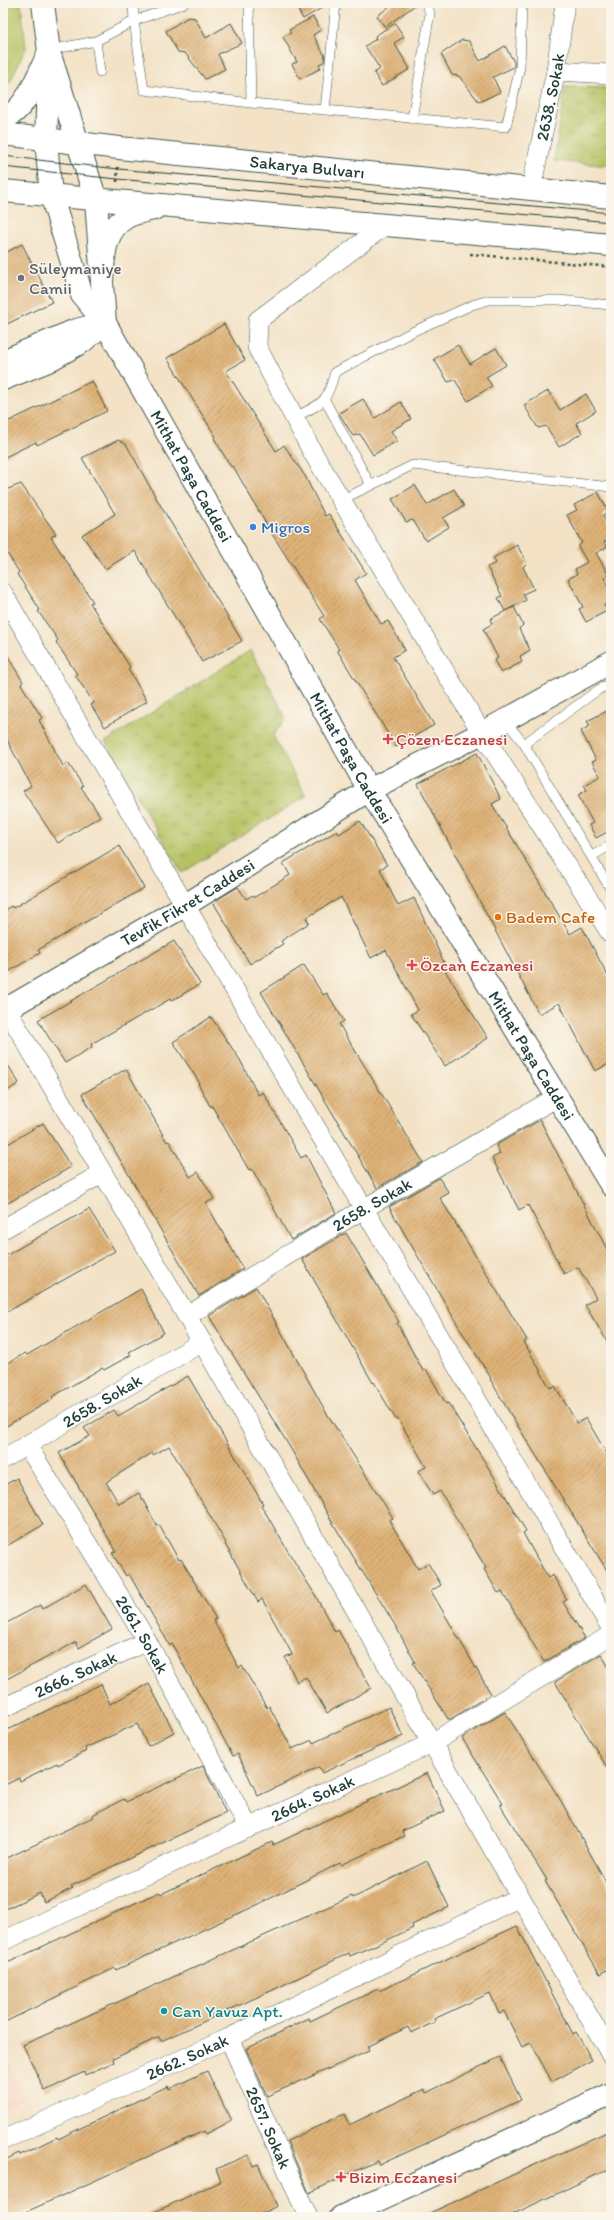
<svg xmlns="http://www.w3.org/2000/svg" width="614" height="2220" font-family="Itim,sans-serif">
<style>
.built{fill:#f5d3c1}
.grass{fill:url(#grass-tufts);stroke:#6a804c}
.pitch{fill:#b5c264;stroke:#6a804c}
.building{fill:url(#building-hatch)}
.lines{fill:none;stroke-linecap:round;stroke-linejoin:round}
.service-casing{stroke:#3f564a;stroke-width:10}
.minor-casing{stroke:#3f564a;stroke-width:20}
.tertiary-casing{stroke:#3f564a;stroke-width:24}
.primary-casing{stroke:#3f564a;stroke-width:24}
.path{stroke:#3f564a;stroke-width:2.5;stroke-dasharray:3 3;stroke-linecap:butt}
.service{stroke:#fff;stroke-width:9}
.minor{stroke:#fff;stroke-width:19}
.tertiary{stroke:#fff;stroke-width:22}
.primary{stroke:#fff;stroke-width:22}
.tram{stroke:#1f3d34;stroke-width:1}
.worship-dot{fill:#6b7280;stroke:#fbf7ec;stroke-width:1.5}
.shop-dot{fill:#3f7fe0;stroke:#fbf7ec;stroke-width:1.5}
.health-dot{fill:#e0444e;stroke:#fbf7ec;stroke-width:1.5}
.food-dot{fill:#e8710a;stroke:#fbf7ec;stroke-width:1.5}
.culture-dot{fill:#0f9aa8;stroke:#fbf7ec;stroke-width:1.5}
.labels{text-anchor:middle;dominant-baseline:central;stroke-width:3;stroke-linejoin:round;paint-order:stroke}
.street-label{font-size:17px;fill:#1f3d34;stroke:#fbf7ec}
.worship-label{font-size:17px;fill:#5b616d;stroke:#fbf7ec;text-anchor:start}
.shop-label{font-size:17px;fill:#366cbe;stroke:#fbf7ec;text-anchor:start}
.health-label{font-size:17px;fill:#be3a42;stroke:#fbf7ec;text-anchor:start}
.food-label{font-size:17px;fill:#c56008;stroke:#fbf7ec;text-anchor:start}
.culture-label{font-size:17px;fill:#0d838f;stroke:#fbf7ec;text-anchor:start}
</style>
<defs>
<pattern id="grass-tufts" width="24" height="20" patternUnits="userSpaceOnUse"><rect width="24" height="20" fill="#b5c264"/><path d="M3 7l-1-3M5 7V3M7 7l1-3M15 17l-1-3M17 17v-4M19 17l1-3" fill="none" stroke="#939f53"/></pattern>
<pattern id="building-hatch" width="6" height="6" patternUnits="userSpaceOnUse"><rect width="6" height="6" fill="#dfb277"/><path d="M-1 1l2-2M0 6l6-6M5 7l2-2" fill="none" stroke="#b49262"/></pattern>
</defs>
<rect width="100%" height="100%" fill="#fbf7ec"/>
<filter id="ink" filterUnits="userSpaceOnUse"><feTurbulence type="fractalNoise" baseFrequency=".025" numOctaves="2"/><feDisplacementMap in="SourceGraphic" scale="8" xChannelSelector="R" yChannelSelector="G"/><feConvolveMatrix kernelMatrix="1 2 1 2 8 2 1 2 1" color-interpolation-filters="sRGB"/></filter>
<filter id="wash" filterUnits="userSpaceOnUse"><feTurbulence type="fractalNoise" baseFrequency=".012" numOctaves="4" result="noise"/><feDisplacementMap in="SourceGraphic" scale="16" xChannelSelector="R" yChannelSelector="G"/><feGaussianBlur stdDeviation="0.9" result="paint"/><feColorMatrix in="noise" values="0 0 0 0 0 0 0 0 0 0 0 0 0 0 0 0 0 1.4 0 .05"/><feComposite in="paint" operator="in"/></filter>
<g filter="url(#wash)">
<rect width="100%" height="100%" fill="#f3e2c6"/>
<path class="built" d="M3,2050L25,2098L3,2109Z"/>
<path class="grass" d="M565,87L611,88V166L554,161Z
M251,650L286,718L273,736L306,796L182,873L105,742Z"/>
<path class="pitch" d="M3,3H21L26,48L10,82L3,89Z"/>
<g id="blocks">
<path class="building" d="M294,3H330L303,19Z
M394,3H418L385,27L377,16Z
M188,17L195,18L206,38L231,23L242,43L218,54L225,69L205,79L185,53L178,52L166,31Z
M313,17L321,30L313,35L325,56L324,62L319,64L321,68L300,79L292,64L297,62L283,37L291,33L289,30Z
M395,23L404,37L394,43L410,69L382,86L374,73L380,69L365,46L376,39L375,36Z
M462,40L469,41L480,61L505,46L514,62V67L493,77L500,92L479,102L459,76L452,75L441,54Z
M22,244L52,302L3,326V254Z
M224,324L245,360L226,371L276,451L284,445L305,476L325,516L329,514L366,573L355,580L381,624L388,621L405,650L393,657L434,725L396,747L337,650L339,649L320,619L324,616L269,529L233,466L231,467L214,438L216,437L167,358Z
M458,345L470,364L496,348L506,365L486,377L492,386L468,401L455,380L448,382L434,359Z
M92,381L107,411L37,445L36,442L3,458V424Z
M548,391L560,410L586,394L596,411L576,423L582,433L559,447L546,426L538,428L524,405Z
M363,399L375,418L401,402L411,419L391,431L397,441L373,455L360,434L353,436L339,413Z
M118,440L126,444L159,503L242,641L202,662L135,551L105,569L82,535L115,514L82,458Z
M21,484L56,534L51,537L93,602L90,603L130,667L128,669L147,701L105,727L91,705L94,703L75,675L77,674L56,642L58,640L38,611L40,610L17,574L19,572L3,547V491Z
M415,485L427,505L454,489L464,506L443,518L449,527L426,541L413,520L406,522L392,499Z
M598,492L608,511L603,515L611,530V538L604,542L607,547L596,553L608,574L604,578L611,592V602L604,605L607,611L586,622L579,609L583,607L568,579L577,574L575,569L587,562L578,546L582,543L567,515L577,510L574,505Z
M517,545L527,563L523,567L534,589L523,594L526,600L505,611L498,598L502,596L487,567L496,563L493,558Z
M514,607L523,625L519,629L530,650L520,656L522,662L501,673L494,660L498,658L483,629L492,624L490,619Z
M3,648L23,682L21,684L42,718L39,720L63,766L68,763L83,786L81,787L100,816L58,843L23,791L31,786L7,740L3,742Z
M611,709V830L596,838L589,825L593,823L578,795L587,790L584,785L600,776L592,762L596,760L581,731L590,726L587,721Z
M477,753L501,799L492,804L570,934L582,927L611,982V1063L595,1071L559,1003L539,1014L418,784Z
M360,821L387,865L380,869L398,906L414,898L446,967L444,969L488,1038L445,1066L411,1014L418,1010L386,950L371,958L341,897L306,918L309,923L281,941L283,944L250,964L213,902L238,887L246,899L253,895L255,897L290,875L283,863L337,831L339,834Z
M119,846L144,888L38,950L40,953L8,972L3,963V911L12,906L13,908Z
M174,941L200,984L171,1001L170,999L91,1044L92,1047L65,1063L38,1020Z
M304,965L323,995L327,993L344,1021L339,1024L423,1162L377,1188L261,992Z
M211,1017L240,1060L258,1095L263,1092L301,1158L306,1155L336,1213L291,1240L252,1169L249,1170L212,1106H210L198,1083L199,1082L173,1042Z
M3,1057L19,1083L3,1094Z
M126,1069L167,1142L169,1141L190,1177L198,1172L214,1199L206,1203L243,1269L199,1296L82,1094Z
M540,1120L611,1257V1348L585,1305L596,1298L578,1267L564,1274L528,1205L519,1210L492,1158L500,1154L496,1145Z
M43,1123L71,1167L8,1203L3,1193V1147Z
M439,1178L449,1193L440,1198L527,1340L524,1342L550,1388L555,1386L577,1423L586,1418L611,1461V1577L505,1405L490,1379L491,1378L462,1332L389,1207Z
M89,1209L115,1251L3,1314V1257Z
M346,1233L399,1322L397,1323L423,1371L426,1369L446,1404L448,1403L491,1472L526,1531L523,1533L548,1578L553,1575L567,1600L563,1602L585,1638L544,1662L502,1591L498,1593L484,1569L486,1568L440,1491L433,1495L418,1471L426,1467L398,1418L396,1420L374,1382L373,1383L302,1259Z
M256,1287L326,1412L393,1518L389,1520L418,1569L428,1563L441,1585L431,1591L491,1694L451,1719H448L413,1663L415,1662L395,1625L331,1520L291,1449L209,1316Z
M141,1289L164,1333L129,1352L131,1355L104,1370L102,1368L52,1397L53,1399L3,1428V1366L25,1353L27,1355Z
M188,1376L263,1504L261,1505L289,1553L314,1593L335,1632L338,1630L371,1688L327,1713L306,1677L297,1682L285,1657L292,1654L262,1599L258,1602L225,1544L226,1543L169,1446L153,1455L152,1453L106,1482L119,1504L139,1493L157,1526L159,1525L179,1560L181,1559L216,1619L213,1620L239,1668L242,1666L267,1708L269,1706L292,1749L312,1740L313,1743L389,1707L403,1736L322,1773L319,1767L258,1796L238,1754L233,1756L172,1644L170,1646L129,1574L126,1576L112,1553L116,1551L59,1453L90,1436L84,1428L114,1410L118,1416Z
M17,1478L43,1525L3,1548V1486Z
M86,1584L112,1629L79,1648L76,1642L3,1681V1625L40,1605L42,1609Z
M601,1654L611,1671V1774L555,1682Z
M101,1684L110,1704L149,1684L174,1732L148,1746L137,1724L85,1748L86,1751L58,1765L57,1763L20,1781L19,1778L3,1786V1732Z
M505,1712L561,1801L611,1891V1967L600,1974L545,1881L547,1880L500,1805L503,1804L462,1738Z
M203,1766L226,1813L71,1886L73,1888L44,1902L40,1893L3,1910V1860L93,1817L92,1815L124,1799L126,1802Z
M427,1773L445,1811L402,1831L404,1836L341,1865L340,1863L257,1905L116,1970L115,1968L3,2023V1965L159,1892L161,1894L272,1842L273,1845Z
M427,1861L449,1907L412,1925L413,1928L385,1941L350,1956L349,1953L273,1990L161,2041L159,2037L113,2059L114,2062L85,2075L84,2072L45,2091L23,2045L352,1896L353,1898Z
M517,1926L573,2034L576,2032L592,2060L552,2082L531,2043L522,2047L504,2011L499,2013L490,1993L434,2019L435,2022L411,2033L408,2027L367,2047L369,2051L267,2096L246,2049L309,2018L310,2021L378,1989L379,1991Z
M500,2057L521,2100L379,2165L377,2161L309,2193L287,2141L344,2114L349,2125L424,2089L426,2093Z
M207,2071L231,2121L206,2134L204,2131L15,2217H3V2161L19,2153L20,2155L57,2137L58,2139L168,2086L169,2089Z
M611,2130V2168L507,2217H421Z
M248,2155L253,2166L258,2164L277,2206L254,2217H144L221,2181L216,2169Z"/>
</g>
</g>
<g filter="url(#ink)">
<use href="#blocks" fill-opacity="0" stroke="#3f564a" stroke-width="1"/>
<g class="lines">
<defs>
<path id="service" d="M184,3L134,21L144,90L251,103L249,3
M336,3L325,110L506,127L520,67L522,3
M96,41L100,72
M49,50L96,41L134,21L133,3
M251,103L325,110
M412,119L430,13L426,3
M325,400L371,486
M294,418C323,402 326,405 335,372L414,331L472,305L489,300H559L611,305
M341,500L413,465L611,487
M505,720L524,744L611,890
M524,744L598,690L611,683
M592,856L611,845"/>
<g id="minor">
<path d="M556,71L611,74"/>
<path id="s1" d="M531,189L556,71L565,3"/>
<path d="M387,224L258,320L257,347L313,453L482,733L611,934"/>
<path d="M3,593C203,940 409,1283 611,1628"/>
<path d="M3,1003L202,1342L611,2055"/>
<path d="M3,1229L103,1173"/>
<path id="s2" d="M187,1316L365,1208L559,1096"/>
<path id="s3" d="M27,1445L147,1641L249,1828"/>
<path id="s4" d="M3,1459L202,1342"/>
<path id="s5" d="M3,1708L147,1641"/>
<path id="s6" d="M3,1941L432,1743L611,1635"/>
<path id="s7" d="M229,2038L308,2217"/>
<path id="s8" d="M3,2140L229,2038L520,1897"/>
</g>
<g id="tertiary">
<path d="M43,3L49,52L96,200L105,323"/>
<path id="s9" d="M49,52L46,140L51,195L82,295L105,323L369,790L611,1185"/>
<path d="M3,361L73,331L88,327"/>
<path d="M3,379L48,361L82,342L105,323"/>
<path id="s10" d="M3,1011L184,906L369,790L482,733L611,662"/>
<path d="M341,2217L611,2094"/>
</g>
<g id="primary">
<path d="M3,119C27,110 38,74 49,52"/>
<path id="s11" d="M3,134L119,148L611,197"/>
<path d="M3,191L611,245"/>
<path d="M102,281C104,258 103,230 127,217C134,213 145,211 154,209"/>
</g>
</defs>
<use href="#service" class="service-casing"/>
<use href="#minor" class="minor-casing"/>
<use href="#tertiary" class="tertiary-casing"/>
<use href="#primary" class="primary-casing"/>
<path class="path" d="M117,182L118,167
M470,254L611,267"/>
<use href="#service" class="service"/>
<use href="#minor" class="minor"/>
<use href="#tertiary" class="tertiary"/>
<use href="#primary" class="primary"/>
<path class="tram" d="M3,156L118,169L611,213
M3,167L117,179L611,222"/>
</g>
</g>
<circle class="worship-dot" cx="21" cy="278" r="4"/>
<circle class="shop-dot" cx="253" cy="527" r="4"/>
<g class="health-dot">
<path d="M386 733h4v4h4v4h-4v4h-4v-4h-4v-4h4z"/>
<path d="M410 959h4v4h4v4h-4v4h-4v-4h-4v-4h4z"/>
<path d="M339 2171h4v4h4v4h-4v4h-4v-4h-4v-4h4z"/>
</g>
<circle class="food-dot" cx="498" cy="917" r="4"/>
<circle class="culture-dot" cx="164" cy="2011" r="4"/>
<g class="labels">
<g class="street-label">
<text stroke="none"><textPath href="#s1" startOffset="94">2638. Sokak</textPath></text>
<text stroke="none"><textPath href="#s11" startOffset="306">Sakarya Bulvarı</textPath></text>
<text stroke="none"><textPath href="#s9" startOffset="460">Mithat Paşa Caddesi</textPath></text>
<text stroke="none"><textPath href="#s9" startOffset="784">Mithat Paşa Caddesi</textPath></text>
<text stroke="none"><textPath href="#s10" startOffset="214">Tevfik Fikret Caddesi</textPath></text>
<text stroke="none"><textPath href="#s9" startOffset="1132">Mithat Paşa Caddesi</textPath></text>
<text stroke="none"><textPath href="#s2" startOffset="216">2658. Sokak</textPath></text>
<text stroke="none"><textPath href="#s4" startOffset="115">2658. Sokak</textPath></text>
<text stroke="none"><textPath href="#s3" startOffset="222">2661. Sokak</textPath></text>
<text stroke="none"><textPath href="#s5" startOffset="80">2666. Sokak</textPath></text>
<text stroke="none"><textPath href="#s6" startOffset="341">2664. Sokak</textPath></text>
<text stroke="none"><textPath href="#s8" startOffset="202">2662. Sokak</textPath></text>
<text stroke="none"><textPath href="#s7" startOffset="98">2657. Sokak</textPath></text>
</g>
<g class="worship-label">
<text x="29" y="268">Süleymaniye<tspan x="29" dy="20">Camii</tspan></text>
</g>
<g class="shop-label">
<text x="261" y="527">Migros</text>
</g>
<g class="health-label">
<text x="396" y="739">Çözen Eczanesi</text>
<text x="420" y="965">Özcan Eczanesi</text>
<text x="349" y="2177">Bizim Eczanesi</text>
</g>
<g class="food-label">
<text x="506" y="917">Badem Cafe</text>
</g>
<g class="culture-label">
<text x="172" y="2011">Can Yavuz Apt.</text>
</g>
</g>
<rect width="614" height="2220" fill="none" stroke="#fbf7ec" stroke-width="16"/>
</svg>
